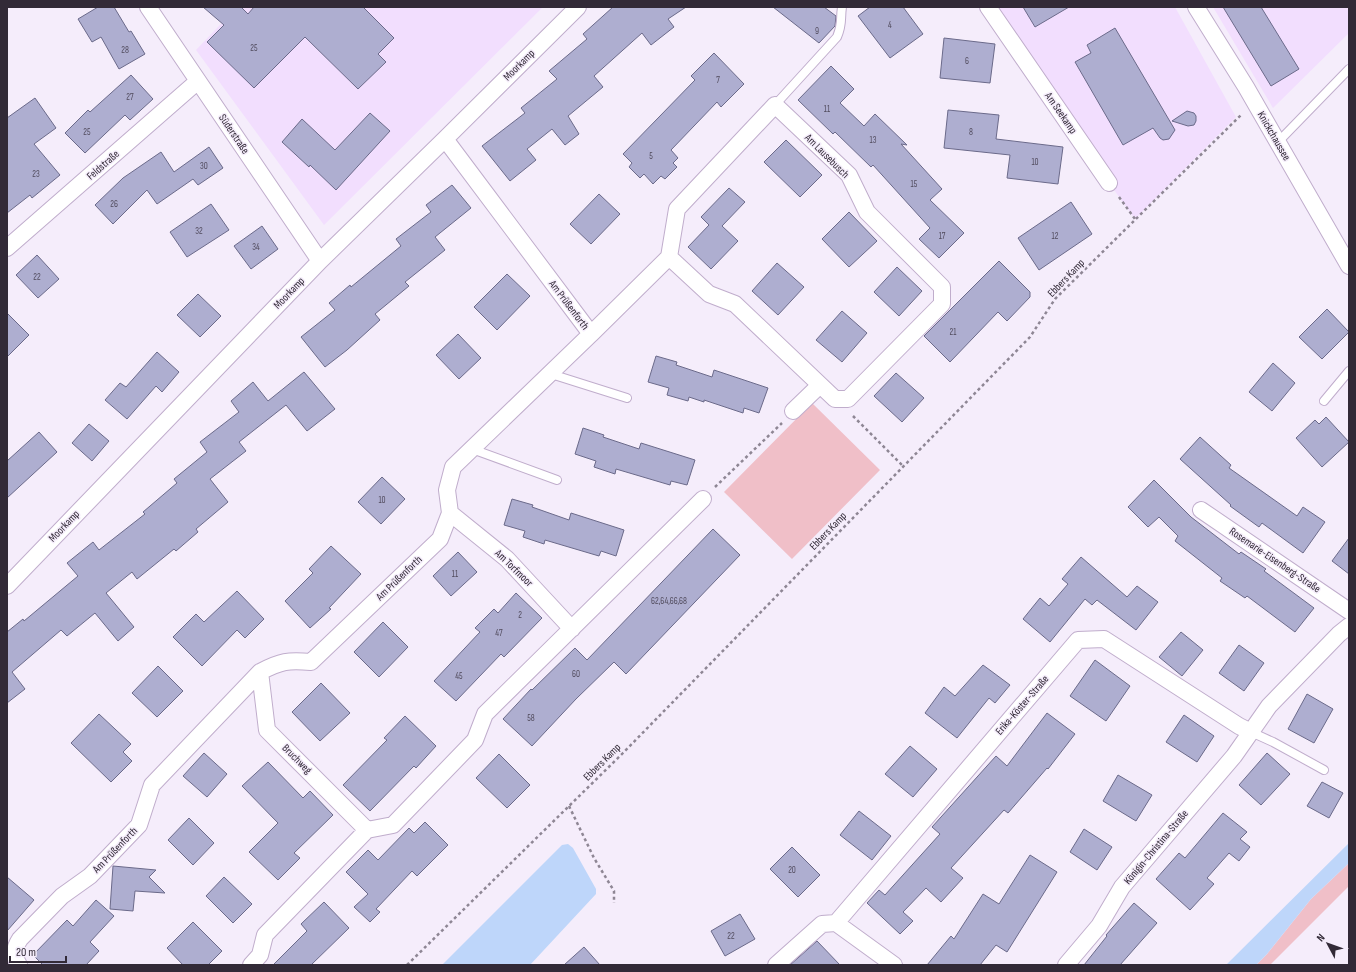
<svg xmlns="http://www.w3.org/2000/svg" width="1356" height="972" font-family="'Sofia Sans Condensed',sans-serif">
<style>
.built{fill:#f2defe}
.green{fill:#f0bfc8}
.water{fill:#bed6fa}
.building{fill:#aeaed0;stroke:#6b6a8a}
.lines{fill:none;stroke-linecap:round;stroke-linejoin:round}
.service-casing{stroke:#c0adcc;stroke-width:10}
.minor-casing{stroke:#c0adcc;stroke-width:18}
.path{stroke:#8e8694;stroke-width:2.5;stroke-dasharray:3 3;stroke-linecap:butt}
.service{stroke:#fff;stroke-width:8}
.minor{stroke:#fff;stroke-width:16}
.labels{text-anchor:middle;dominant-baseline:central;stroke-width:3;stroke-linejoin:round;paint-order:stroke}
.number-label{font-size:9px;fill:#514b5d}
.street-label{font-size:11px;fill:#322a37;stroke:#f5edfb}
</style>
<rect width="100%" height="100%" fill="#f5edfb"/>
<path class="built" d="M237,7H543L324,225L196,50Z
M995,7H1175L1236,117L1135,219L1109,183Z
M1213,7H1349V33L1273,108Z"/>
<path class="green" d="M812,403L880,470L792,559L724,492Z
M1349,863V886L1270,965H1256L1267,954L1311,899Z"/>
<path class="water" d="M1349,843V863L1311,899L1267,954L1256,965H1226Z
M568,844L573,848L596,889V894L530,965H442L562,845Z"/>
<path class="building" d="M98,7H114L129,32L131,31L145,54L119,69L101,37L92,42L78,19Z
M203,7H241L248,14L254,7H363L394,38L378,54L386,62L358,89L305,37L254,88L207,42L224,25Z
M613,7H686L668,19L674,27L651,45L642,33L594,76L603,87L568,116L579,134L565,145L552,129L527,149L536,160L510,181L482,146L525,113L521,108L557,79L549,71L587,39L583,34Z
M773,7H824L836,16L835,26L819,43Z
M870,7H903L923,34L890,58L858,16Z
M1023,7H1069L1035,27Z
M1223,7H1261L1299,69L1271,86Z
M1115,28L1175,130L1169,139L1163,140L1160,138L1153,128L1123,145L1075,62L1091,53L1087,45Z
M944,38L995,44L990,83L940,78Z
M714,53L744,84L721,107L717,102L671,150L678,158L673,163L677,167L665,179L661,176L653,184L644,174L640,178L629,167L632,163L623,154L695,80L691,76Z
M831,66L854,89L840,103L864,126L875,114L907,145L901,144L942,189L930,200L964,233L939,258L919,239L930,228L873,165L871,167L835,132L833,134L798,100Z
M131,75L153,99L130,120L125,115L85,153L65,133L88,110L90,112Z
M35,98L56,128L34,144L60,175L32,198L30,195L7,213V118Z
M948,110L999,115L996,139L1063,147L1058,184L1007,178L1010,155L944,148Z
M1187,111L1194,113L1196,116V121L1194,125L1188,126L1172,121Z
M370,113L390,131L336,190L310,165L309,167L282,142L302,119L335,150Z
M786,140L822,175L800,197L764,162Z
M209,147L223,168L198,185L193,179L157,204L147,190L113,224L95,205L123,178L161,152L174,172Z
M452,185L471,208L435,237L445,250L405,282L409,286L375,314L380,320L347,350L325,367L301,337L335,310L329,303L350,285L351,287L401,246L396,239L431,212L426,205Z
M729,188L745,202L722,226L738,241L711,269L688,247L709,225L701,217Z
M599,194L620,214L591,244L570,224Z
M1071,202L1092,234L1039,270L1018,238Z
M211,204L229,230L187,257L170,232Z
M849,212L877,241L849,267L822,239Z
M262,226L278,249L251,269L234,246Z
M37,255L59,279L38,298L16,275Z
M999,261L1030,292V297L1007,321L998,312L950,362L924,336Z
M777,263L804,287L778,315L752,291Z
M897,267L922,291L899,316L874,292Z
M507,274L530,296L497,330L474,307Z
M198,294L221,316L200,337L177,315Z
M1327,309L1349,332L1322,359L1299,337Z
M842,311L867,333L842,362L816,340Z
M7,313L29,335L7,357Z
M458,334L481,358L459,379L436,355Z
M157,352L179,372L162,392L156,386L127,419L105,400L120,383L126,387Z
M656,356L677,362L676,365L712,377L714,370L768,388L759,413L744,408L743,413L704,400V402L689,397L688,401L667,395L669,388L648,382Z
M1273,363L1295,383L1272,411L1249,392Z
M304,372L335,409L307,431L286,405L239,442L246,451L210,479L228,502L196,529L198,532L176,551L174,549L137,579L132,572L106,593L134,627L118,641L95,613L67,636L61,630L12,672L25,689L7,703V632L23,619L24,621L78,576L67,563L93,542L99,550L145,514L143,512L177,483L174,479L207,452L200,442L239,412L231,401L253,382L268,401Z
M896,373L924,398L902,422L874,396Z
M1326,417L1349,442L1322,467L1296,438L1315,420L1319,424Z
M89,424L109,441L92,461L72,443Z
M583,428L604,435L603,437L639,449L641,443L695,460L687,485L671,481L670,485L616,469L615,474L594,467L596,461L575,454Z
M39,432L57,452L7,498V461Z
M1200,437L1231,465L1229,468L1297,516L1303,507L1325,522L1303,553L1262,523L1259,527L1230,506L1231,505L1180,459Z
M382,477L405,499L381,524L358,502Z
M1154,480L1191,517L1239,554L1241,552L1266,569L1264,571L1314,608L1295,632L1247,596L1245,598L1220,581L1222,578L1175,541L1178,536L1159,517L1148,527L1128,507Z
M512,499L533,505L532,507L569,520L571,513L624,530L616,556L601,551L599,556L545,540L544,544L523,537L525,531L504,525Z
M713,529L740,555L626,674L614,662L576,699L532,746L503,719L531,689L532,690L575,648L587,660Z
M1349,538V574L1332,561Z
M331,546L361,574L329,608L331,609L310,628L285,601L313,573L309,569Z
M458,552L477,572L451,596L433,576Z
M1081,557L1127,597L1137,586L1158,602L1136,630L1097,600L1092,605L1085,599L1050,642L1023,619L1040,598L1049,606L1068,584L1062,579Z
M237,591L264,619L245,638L237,630L202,666L173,637L196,614L204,622Z
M516,593L542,618L504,657L501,654L456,701L434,681L480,632L475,628L494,609L498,613Z
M383,622L408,647L379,677L354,652Z
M1181,632L1203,650L1182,676L1159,657Z
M1239,645L1264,663L1244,691L1219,673Z
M1095,660L1130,686L1106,721L1070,696Z
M983,665L1010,685L995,703L989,698L957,738L925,713L944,687L955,696Z
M158,666L183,691L157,717L132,693Z
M321,683L350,713L320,741L292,712Z
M1307,694L1333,709L1314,743L1288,729Z
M1047,713L1075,734L1048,769L1047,768L1008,813L1004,810L951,868L963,878L941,902L926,888L903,912L913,921L900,934L867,903L879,890L885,895L940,834L932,827L996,756L1007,766Z
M99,714L131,744L123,752L132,761L111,782L71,743Z
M1184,715L1214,736L1197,762L1166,742Z
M405,716L436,746L416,768L414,766L370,811L343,785L387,740L384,738Z
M910,746L937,769L913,797L885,774Z
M204,753L227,774L207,797L183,776Z
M1267,753L1290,774L1261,805L1239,785Z
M499,754L530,785L507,808L476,778Z
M268,762L303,798L310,791L333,815L294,853L300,858L278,880L249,852L278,823L242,786Z
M1118,775L1152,795L1136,821L1103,801Z
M1322,782L1343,793L1329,818L1307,806Z
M859,811L891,836L872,860L840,835Z
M1223,813L1247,832L1240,839L1250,847L1239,861L1229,853L1207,878L1214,884L1190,910L1156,879L1179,853L1185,858Z
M189,818L214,843L193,865L168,840Z
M425,822L448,845L417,876L412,871L376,909L380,912L370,922L354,907L368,894L346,872L368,850L378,860L409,828L414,833Z
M1084,829L1112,847L1097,870L1070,852Z
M792,847L820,875L798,897L770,869Z
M1030,855L1057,872L1007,952L996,945L980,965H927L951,936L954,939L983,894L999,904Z
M113,866L156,870L149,877L165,893L135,891L133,911L110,909Z
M7,877L34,900L7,931Z
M224,877L252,904L233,923L206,896Z
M96,900L114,916L90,942L99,951L86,965H43L33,955L67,920L73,926Z
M324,902L349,928L311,965H273L307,931L301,924Z
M1134,903L1157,923L1120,965H1084L1107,936L1106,935Z
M740,914L755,939L725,956L711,931Z
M193,922L222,951L208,965H183L167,948Z
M817,941L840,965H790Z
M584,947L600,965H564Z"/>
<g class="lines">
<defs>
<path id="service" d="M775,105L837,37C843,23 840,20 842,7
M1278,142L1349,69
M551,374L627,398
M1324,401L1349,371
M472,449L557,480
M1251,732L1273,742L1324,770"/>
<path id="minor" d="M148,7L320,261
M988,7L1109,183
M1196,7L1246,87L1349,266
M7,248L198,81
M591,334L669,257L709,294L735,304L835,399H848L942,304V287L867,212L849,175L775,105L677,209L669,257
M793,411L820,385
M1201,510L1349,611
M450,513L507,559L572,629
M7,586L320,261L445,139L578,7
M260,672L267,730L367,830
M19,965C13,956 14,948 20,939L62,896L90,876L139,825L152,785L260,672C281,661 288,660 311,662L440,539L450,513L447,490L453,467L591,334L445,139
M251,965L260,955L265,935L367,830L393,825L475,740L485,714L703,499
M776,965L822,924L836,923
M894,965L836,923L1078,640L1104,639L1239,726L1251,732
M1066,965L1099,926L1122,887L1234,756L1269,706L1339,634L1349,626"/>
</defs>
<use href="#service" class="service-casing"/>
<use href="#minor" class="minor-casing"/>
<path class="path" d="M1119,197L1135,219
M853,416L903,466
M715,487L782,423
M569,806L594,858L614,891V903
M407,965L621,755L1030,337L1055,299L1242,114"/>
<use href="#service" class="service"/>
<use href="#minor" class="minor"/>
</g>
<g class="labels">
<g class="number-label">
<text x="890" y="25">4</text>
<text x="817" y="31">9</text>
<text x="254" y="48">25</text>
<text x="125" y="50">28</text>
<text x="967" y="61">6</text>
<text x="718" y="80">7</text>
<text x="130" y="97">27</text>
<text x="827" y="109">11</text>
<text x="87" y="132">25</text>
<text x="971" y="132">8</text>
<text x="873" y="140">13</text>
<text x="651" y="156">5</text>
<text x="1035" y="162">10</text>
<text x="204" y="166">30</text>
<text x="36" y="174">23</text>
<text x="914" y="184">15</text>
<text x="114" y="204">26</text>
<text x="199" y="231">32</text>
<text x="942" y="236">17</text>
<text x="1055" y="236">12</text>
<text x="256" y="247">34</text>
<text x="37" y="277">22</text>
<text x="953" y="332">21</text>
<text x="382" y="500">10</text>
<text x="455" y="574">11</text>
<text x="669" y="601">62,64,66,68</text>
<text x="520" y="615">2</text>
<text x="499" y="633">47</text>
<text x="576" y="674">60</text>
<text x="459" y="676">45</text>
<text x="531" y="718">58</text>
<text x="792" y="870">20</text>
<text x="731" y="936">22</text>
</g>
<g class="street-label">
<text transform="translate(519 65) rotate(-45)">Moorkamp</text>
<text transform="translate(1061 113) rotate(55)">Am Seekamp</text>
<text transform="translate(234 134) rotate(56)">Süderstraße</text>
<text transform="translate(1274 136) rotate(60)">Knickchaussee</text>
<text transform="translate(827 156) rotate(45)">Am Lausebusch</text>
<text transform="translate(103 165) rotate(-41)">Feldstraße</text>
<text transform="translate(1066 278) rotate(-46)">Ebbers Kamp</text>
<text transform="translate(289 293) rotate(-46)">Moorkamp</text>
<text transform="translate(569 305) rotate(53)">Am Prüßenforth</text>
<text transform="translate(64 526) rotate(-46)">Moorkamp</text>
<text transform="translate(828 531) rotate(-46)">Ebbers Kamp</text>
<text transform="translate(1275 560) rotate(34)">Rosemarie-Eisenberg-Straße</text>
<text transform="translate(514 568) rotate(44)">Am Torfmoor</text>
<text transform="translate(399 578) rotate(-44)">Am Prüßenforth</text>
<text transform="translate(1022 705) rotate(-49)">Erika-Köster-Straße</text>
<text transform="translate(297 759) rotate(45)">Bruchweg</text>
<text transform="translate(602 762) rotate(-45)">Ebbers Kamp</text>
<text transform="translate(1156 847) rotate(-50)">Königin-Christina-Straße</text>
<text transform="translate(115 850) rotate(-46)">Am Prüßenforth</text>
</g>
</g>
<rect width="1356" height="972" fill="none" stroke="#322a37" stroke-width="16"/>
<g transform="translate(1328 944) rotate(311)" stroke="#f5edfb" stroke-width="3" paint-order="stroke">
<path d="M0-3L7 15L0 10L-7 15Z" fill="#322a37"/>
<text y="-6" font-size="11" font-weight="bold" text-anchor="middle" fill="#322a37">N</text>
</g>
<path d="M10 956v6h56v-6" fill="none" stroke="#322a37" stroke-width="2"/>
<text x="16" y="956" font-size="12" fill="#322a37" stroke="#f5edfb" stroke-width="3" paint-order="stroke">20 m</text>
</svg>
